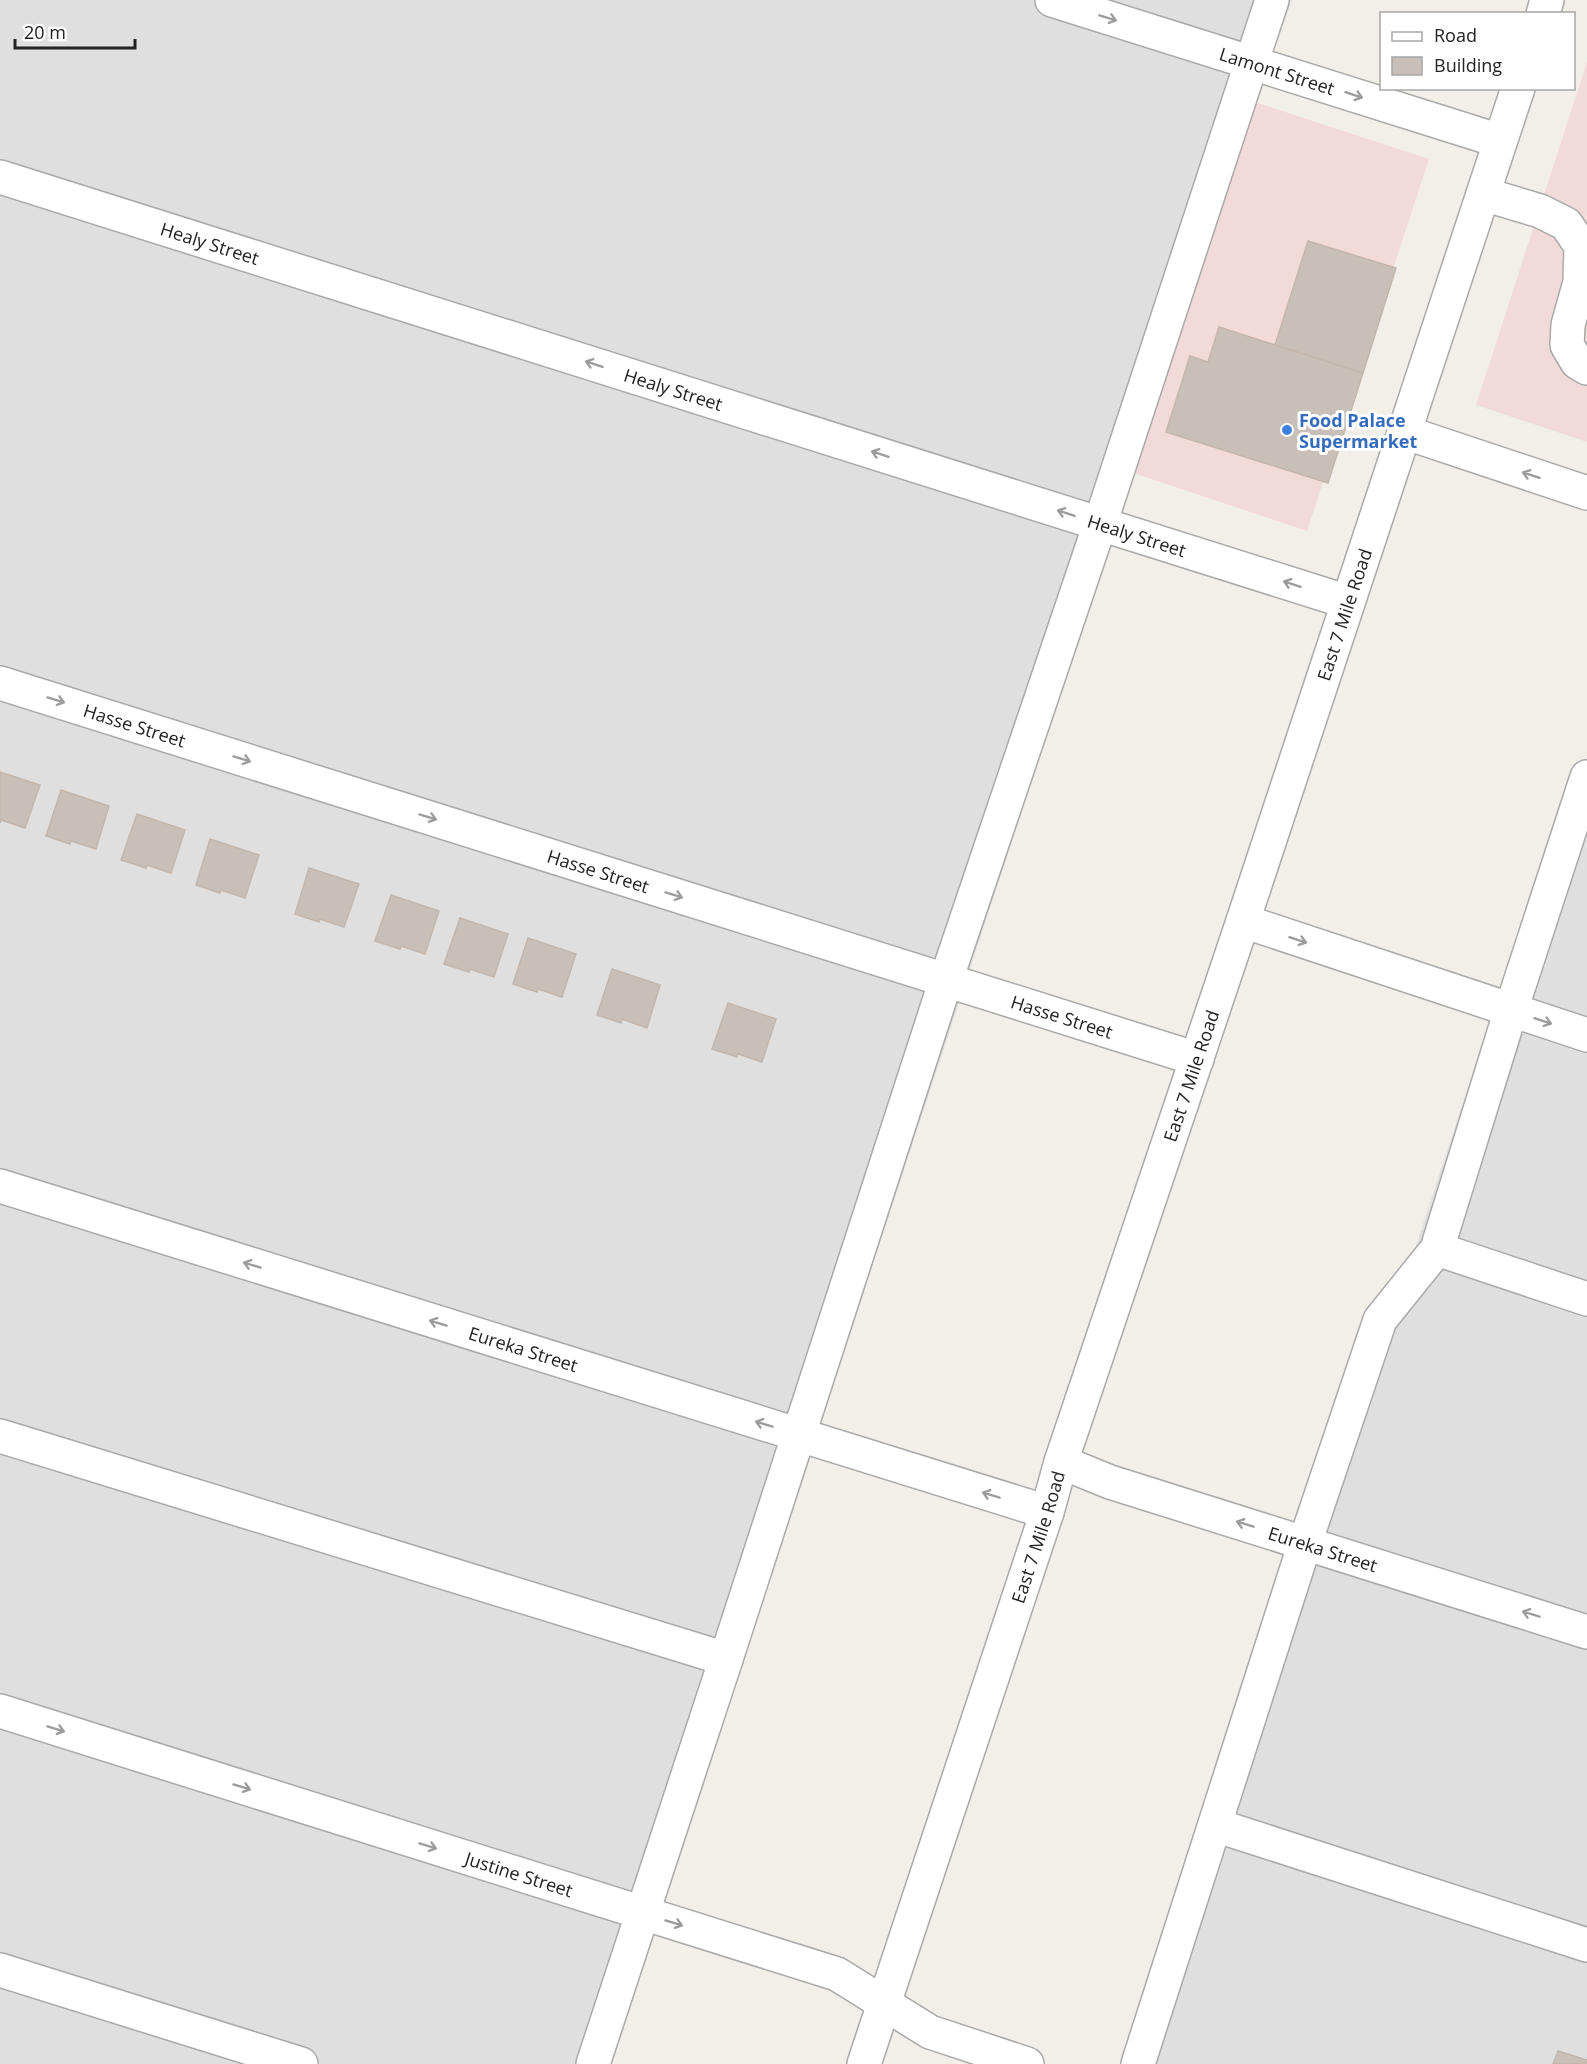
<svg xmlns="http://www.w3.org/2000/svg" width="1587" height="2064" font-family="'Open Sans',sans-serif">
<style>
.residential{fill:#e0dfdf}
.commercial{fill:#f2dad9}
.building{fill:#c7bfb8;stroke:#c4b6ab;stroke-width:1.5}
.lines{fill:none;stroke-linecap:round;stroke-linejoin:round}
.minor-casing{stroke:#a9a9a9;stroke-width:36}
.minor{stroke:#fff;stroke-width:33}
.oneway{stroke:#9c9c9c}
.shop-dot{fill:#3f7fe0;stroke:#fff;stroke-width:2}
.labels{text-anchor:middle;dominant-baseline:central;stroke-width:6;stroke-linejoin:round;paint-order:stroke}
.street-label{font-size:18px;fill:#222;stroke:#fff}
.shop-label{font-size:18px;font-weight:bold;fill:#366cbe;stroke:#fff;text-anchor:start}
</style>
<rect width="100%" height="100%" fill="#f2efe9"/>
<path class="residential" d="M0,0H1292L1255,102L610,2064H0Z
M1587,821V2064H1147L1481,1048L1508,1057Z"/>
<path class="commercial" d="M1587,62V442L1476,405Z
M1255,102L1429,159L1307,531L1133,473Z"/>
<path class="building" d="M1308,241L1396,268L1363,373L1275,345Z
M1219,327L1363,373L1328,483L1166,432L1190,356L1208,362Z
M0,772L40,785L25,828L1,820L0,823Z
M61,790L109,806L96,849L71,841L70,844L46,836Z
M137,814L185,830L171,873L147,865L146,868L121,860Z
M210,839L259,855L245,898L221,890L220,893L196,885Z
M309,868L359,884L344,927L320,919L319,922L295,914Z
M391,895L439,911L425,954L401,946L400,949L375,941Z
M460,918L508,934L494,977L470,969L469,972L444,964Z
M528,938L576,954L562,997L538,989L537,992L513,984Z
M612,969L660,985L647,1028L622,1019L621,1023L597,1015Z
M728,1003L776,1019L762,1062L738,1054L737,1057L712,1049Z
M1558,2051L1587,2060V2064H1553Z"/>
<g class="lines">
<defs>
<g id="minor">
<path id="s1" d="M1052,0L1500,141"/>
<path d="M1543,14L1547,0"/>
<path id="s2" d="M0,177L1348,602"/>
<path d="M1483,194L1540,211L1566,224L1581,246L1580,282L1568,325L1567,345L1577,362L1587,368"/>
<path d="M1404,432L1587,493"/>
<path id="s3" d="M0,683L1197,1059"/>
<path d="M1243,921L1587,1035"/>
<path id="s4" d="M0,1186L1047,1512"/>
<path d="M1437,1249L1587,1299"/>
<path d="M0,1436L726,1659"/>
<path id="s5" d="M1061,1462L1110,1482L1587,1632"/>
<path id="s6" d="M0,1711L837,1974L930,2032L1027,2064"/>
<path d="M1215,1825L1587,1945"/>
<path d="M0,1970L301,2064"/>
<path d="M593,2064L726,1659L946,980L1100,524L1272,0"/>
<path id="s7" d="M864,2064L1047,1512L1061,1462L1243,921L1518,88"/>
<path d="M1138,2064L1305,1543L1380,1320L1437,1249L1511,1010L1587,777"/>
</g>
</defs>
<use href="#minor" class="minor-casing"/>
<use href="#minor" class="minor"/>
</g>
<defs><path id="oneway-shaft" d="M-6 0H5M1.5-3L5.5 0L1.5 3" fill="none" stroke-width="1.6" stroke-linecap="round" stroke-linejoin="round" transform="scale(1.5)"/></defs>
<g class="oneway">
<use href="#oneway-shaft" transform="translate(1108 18) rotate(17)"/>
<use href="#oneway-shaft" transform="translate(1354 95) rotate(18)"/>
<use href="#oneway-shaft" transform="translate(594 364) rotate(-162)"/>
<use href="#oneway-shaft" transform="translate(880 454) rotate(-162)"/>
<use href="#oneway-shaft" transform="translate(1531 475) rotate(-162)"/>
<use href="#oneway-shaft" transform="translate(1066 513) rotate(-162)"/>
<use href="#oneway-shaft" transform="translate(1292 584) rotate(-162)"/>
<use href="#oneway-shaft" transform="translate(56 700) rotate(17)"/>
<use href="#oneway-shaft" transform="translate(242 759) rotate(17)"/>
<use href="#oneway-shaft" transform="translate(428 817) rotate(17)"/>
<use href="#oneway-shaft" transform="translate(674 895) rotate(17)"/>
<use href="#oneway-shaft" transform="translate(1298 940) rotate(18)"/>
<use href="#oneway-shaft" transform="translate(1543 1021) rotate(18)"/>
<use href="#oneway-shaft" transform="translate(252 1265) rotate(-163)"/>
<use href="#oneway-shaft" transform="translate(438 1323) rotate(-163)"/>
<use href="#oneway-shaft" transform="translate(764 1424) rotate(-163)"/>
<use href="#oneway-shaft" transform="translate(991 1495) rotate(-163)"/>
<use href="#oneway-shaft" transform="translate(1245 1524) rotate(-163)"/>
<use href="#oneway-shaft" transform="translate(1531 1614) rotate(-163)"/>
<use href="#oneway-shaft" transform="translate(56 1729) rotate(17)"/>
<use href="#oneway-shaft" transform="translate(242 1787) rotate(17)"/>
<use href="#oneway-shaft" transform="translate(428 1846) rotate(17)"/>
<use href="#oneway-shaft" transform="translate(674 1923) rotate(17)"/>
</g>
<circle class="shop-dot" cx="1287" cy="430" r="6"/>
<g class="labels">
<g class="street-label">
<text stroke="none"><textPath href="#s1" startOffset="236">Lamont Street</textPath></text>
<text stroke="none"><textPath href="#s2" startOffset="220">Healy Street</textPath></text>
<text stroke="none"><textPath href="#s2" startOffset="706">Healy Street</textPath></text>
<text stroke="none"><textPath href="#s2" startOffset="1192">Healy Street</textPath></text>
<text stroke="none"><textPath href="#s7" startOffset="1527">East 7 Mile Road</textPath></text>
<text stroke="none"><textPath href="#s3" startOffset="141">Hasse Street</textPath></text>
<text stroke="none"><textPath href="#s3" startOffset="627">Hasse Street</textPath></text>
<text stroke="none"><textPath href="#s3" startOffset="1113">Hasse Street</textPath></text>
<text stroke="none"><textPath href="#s7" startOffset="1041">East 7 Mile Road</textPath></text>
<text stroke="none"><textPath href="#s4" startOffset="548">Eureka Street</textPath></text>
<text stroke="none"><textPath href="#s7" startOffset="555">East 7 Mile Road</textPath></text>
<text stroke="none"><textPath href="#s5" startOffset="276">Eureka Street</textPath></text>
<text stroke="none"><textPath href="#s6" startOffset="544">Justine Street</textPath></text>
</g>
<g class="shop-label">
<text x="1299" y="420">Food Palace<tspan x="1299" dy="21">Supermarket</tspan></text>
</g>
</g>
<rect x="1380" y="12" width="195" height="78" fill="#ffffff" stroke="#a7a7a7" stroke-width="1.5"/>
<rect x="1392" y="32" width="30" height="9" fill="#ffffff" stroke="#a7a7a7" stroke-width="1.5"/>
<text x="1434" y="42" font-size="18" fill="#222222">Road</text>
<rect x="1392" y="57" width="30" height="18" fill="#c7bfb8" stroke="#a7a7a7" stroke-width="1.5"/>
<text x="1434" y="72" font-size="18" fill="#222222">Building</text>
<path d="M15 39v9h120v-9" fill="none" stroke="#222222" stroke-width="3"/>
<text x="24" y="39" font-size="18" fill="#222222" stroke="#ffffff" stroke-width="4.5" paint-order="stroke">20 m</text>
</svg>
